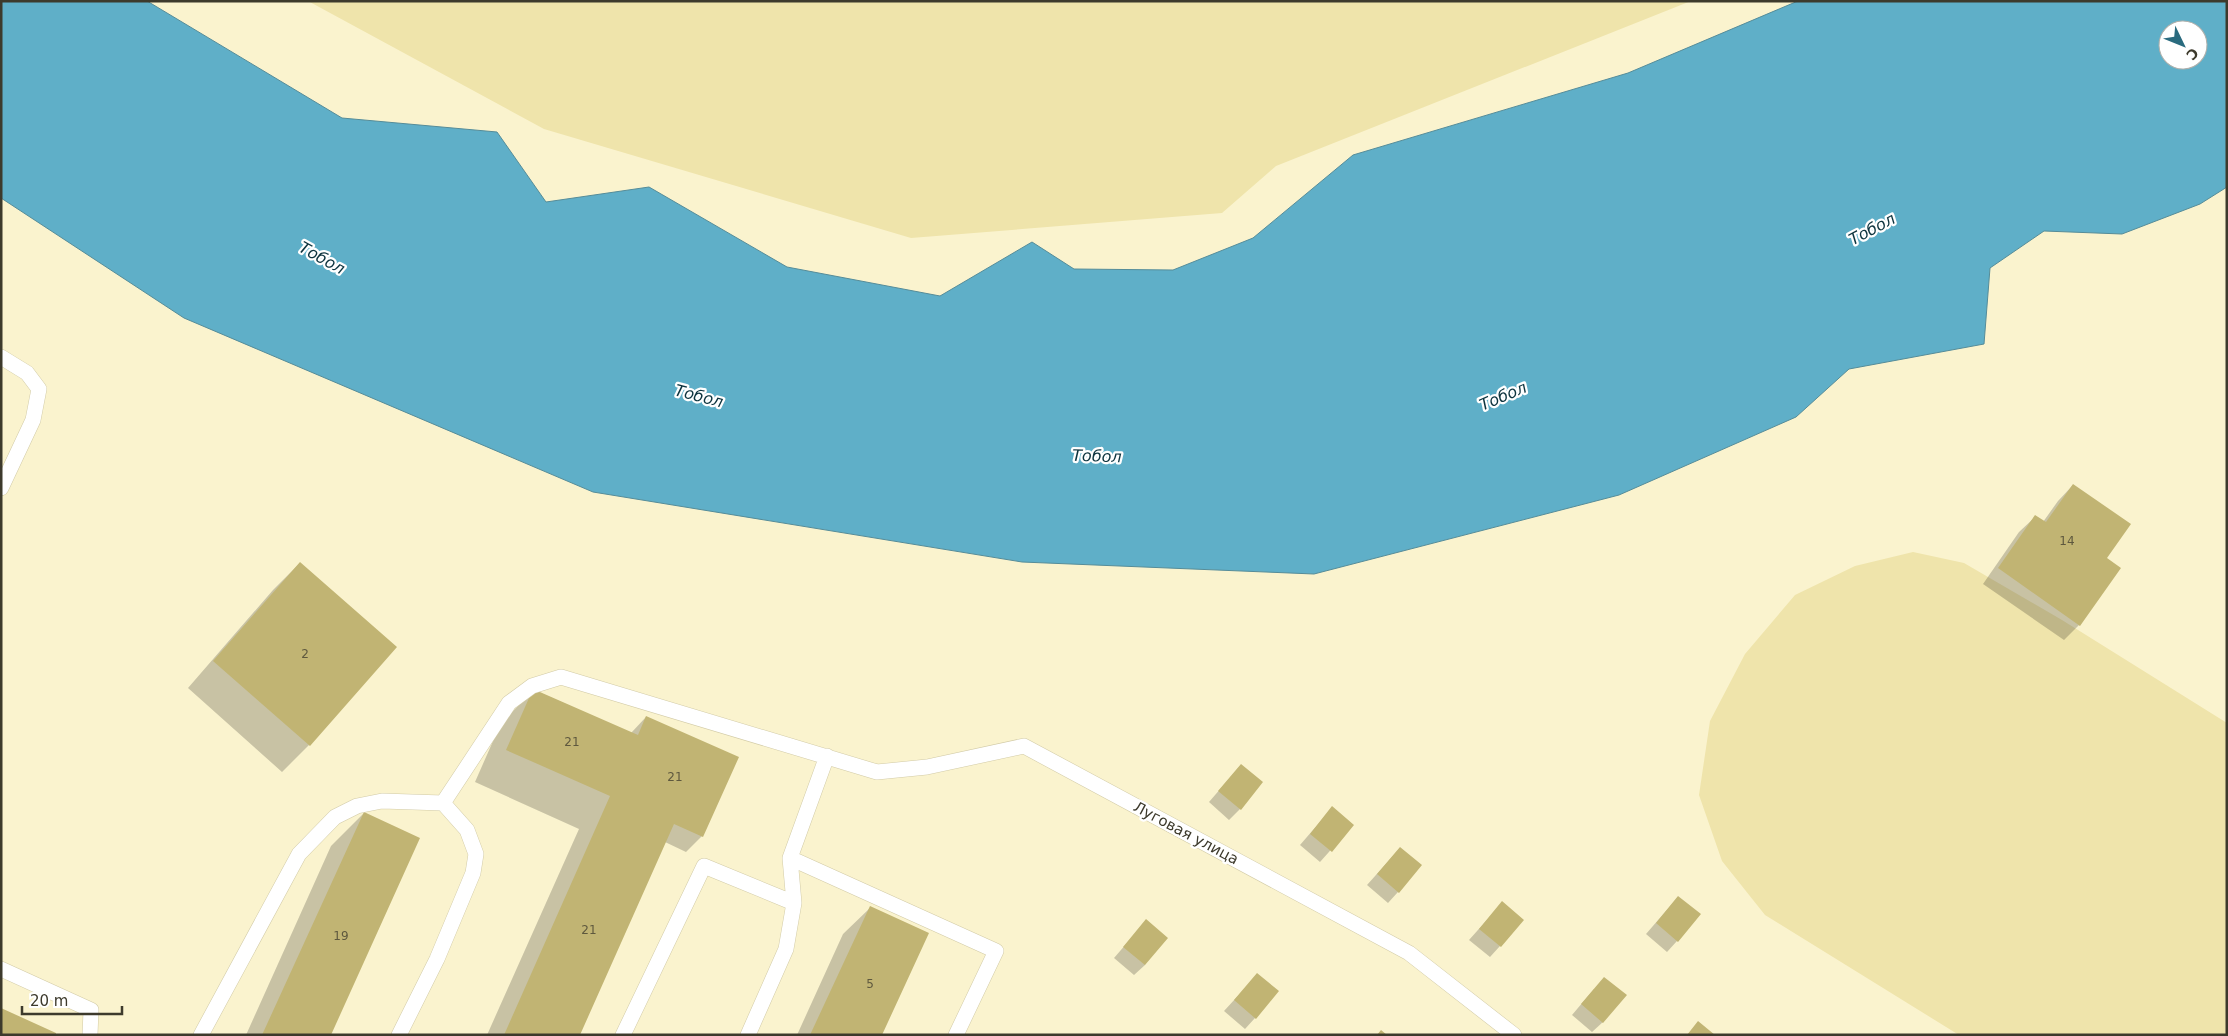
<svg xmlns="http://www.w3.org/2000/svg" width="2228" height="1036" font-family="'DejaVu Sans',sans-serif">
<style>
.green{fill:#efe4ab}
.water{fill:#5fafc8;stroke:#558c99;fill-rule:evenodd}
.shadow{fill:#0003}
.building{fill:#c1b473}
.lines{fill:none;stroke-linecap:round;stroke-linejoin:round}
.lane-casing{stroke:#d2cba7;stroke-width:16}
.lane{stroke:#fff;stroke-width:15}
.labels{text-anchor:middle;dominant-baseline:central;stroke-width:4.5;stroke-linejoin:round;paint-order:stroke}
.number-label{font-size:12px;fill:#5e583e}
.street-label{font-size:15px;fill:#3d3a2c;stroke:#fff}
.water-label{font-size:16px;font-style:italic;fill:#0d343f;stroke:#fff}
</style>
<rect width="100%" height="100%" fill="#faf3ce"/>
<path class="green" d="M308,1H1691L1276,166L1222,213L911,238L544,129Z
M1913,552L1964,563L2062,620L2227,723V1035H1959L1765,915L1722,861L1699,795L1710,721L1745,654L1795,595L1855,566Z"/>
<path class="water" d="M1,1H147L342,118L497,132L546,202L649,187L787,267L940,296L1032,242L1074,269L1173,270L1253,238L1353,155L1628,73L1798,1H2227V187L2200,204L2122,234L2044,231L1990,268L1984,344L1849,369L1796,417L1619,495L1314,574L1022,562L593,492L184,318L1,198ZM2168,30H2198V60H2168Z"/>
<path class="shadow" d="M2073,485L2105,559L2079,625L2064,640L1983,584L2019,532L2035,517L2043,522L2058,501Z
M300,563L309,745L282,772L188,688L273,590Z
M534,690L631,733L646,717L702,836L686,852L665,842L579,1035H487L579,829L475,782L501,723Z
M1241,765L1240,809L1229,820L1209,802Z
M1332,808L1353,825L1320,862L1300,845Z
M364,813L329,1035H246L331,846Z
M1400,848L1398,892L1388,903L1367,885Z
M1678,897L1677,941L1667,952L1646,934Z
M1502,903L1500,946L1490,957L1469,940Z
M870,908L881,1035H797L843,934Z
M1146,921L1145,965L1134,975L1114,958Z
M1257,975L1255,1018L1245,1029L1224,1011Z
M1594,989L1603,1022L1592,1032L1572,1015Z"/>
<path class="building" d="M2073,484L2131,524L2107,558L2121,568L2080,626L1998,568L2035,515L2046,522Z
M300,562L397,647L310,746L213,661Z
M533,689L638,735L646,716L739,757L703,837L674,824L580,1035H504L610,796L506,750Z
M1241,764L1263,782L1241,810L1218,791Z
M1332,806L1354,825L1332,852L1310,834Z
M364,812L420,838L331,1035H262Z
M1400,847L1422,865L1399,893L1377,874Z
M1678,896L1701,914L1678,942L1656,923Z
M1502,901L1524,920L1501,947L1479,929Z
M870,906L929,933L882,1035H810Z
M1146,919L1168,938L1145,965L1123,947Z
M1257,973L1279,991L1256,1019L1234,1000Z
M1604,977L1627,995L1603,1023L1581,1004Z
M1,1008L56,1033V1035H1Z
M1698,1021L1715,1035H1687Z
M1381,1030L1387,1035H1377Z"/>
<g class="lines">
<defs>
<path id="lane" d="M1,357L27,373L39,389L33,420L1,488
M790,858L996,951L956,1035
M1,969L91,1010L90,1035
M201,1035L299,854L335,817L357,806L382,801L443,803L509,703L532,686L561,677L877,772L927,767L1024,746L1409,953L1514,1035
M399,1035L437,959L473,873L476,854L467,830L443,803
M623,1035L704,866L794,903
M748,1035L786,949L794,903L790,858L827,756"/>
</defs>
<use href="#lane" class="lane-casing"/>
<use href="#lane" class="lane"/>
</g>
<g class="labels">
<g class="number-label">
<text x="2067" y="541">14</text>
<text x="305" y="654">2</text>
<text x="572" y="742">21</text>
<text x="675" y="777">21</text>
<text x="589" y="930">21</text>
<text x="341" y="936">19</text>
<text x="870" y="984">5</text>
</g>
<g class="street-label">
<text transform="translate(1186 833) rotate(28)">Луговая улица</text>
</g>
<g class="water-label">
<text transform="translate(1872 229) rotate(-28)">Тобол</text>
<text transform="translate(322 258) rotate(29)">Тобол</text>
<text transform="translate(699 396) rotate(15)">Тобол</text>
<text transform="translate(1503 396) rotate(-23)">Тобол</text>
<text transform="translate(1097 456) rotate(2)">Тобол</text>
</g>
</g>
<rect width="2228" height="1036" fill="none" stroke="#3d3a2c" stroke-width="5"/>
<g transform="translate(2183 45) rotate(133)"><circle r="24" fill="#ffffff" stroke="#b1b0ab"/>
<path d="M0-4L9 19L0 12L-9 19Z" fill="#2a6b7f"/>
<text y="-8" font-size="14" font-weight="bold" text-anchor="middle" fill="#3d3a2c">С</text>
</g>
<path d="M22 1006v8h100v-8" fill="none" stroke="#3d3a2c" stroke-width="2.5"/>
<text x="30" y="1006" font-size="15" fill="#3d3a2c" stroke="#ffffff" stroke-width="4" paint-order="stroke">20 m</text>
</svg>
